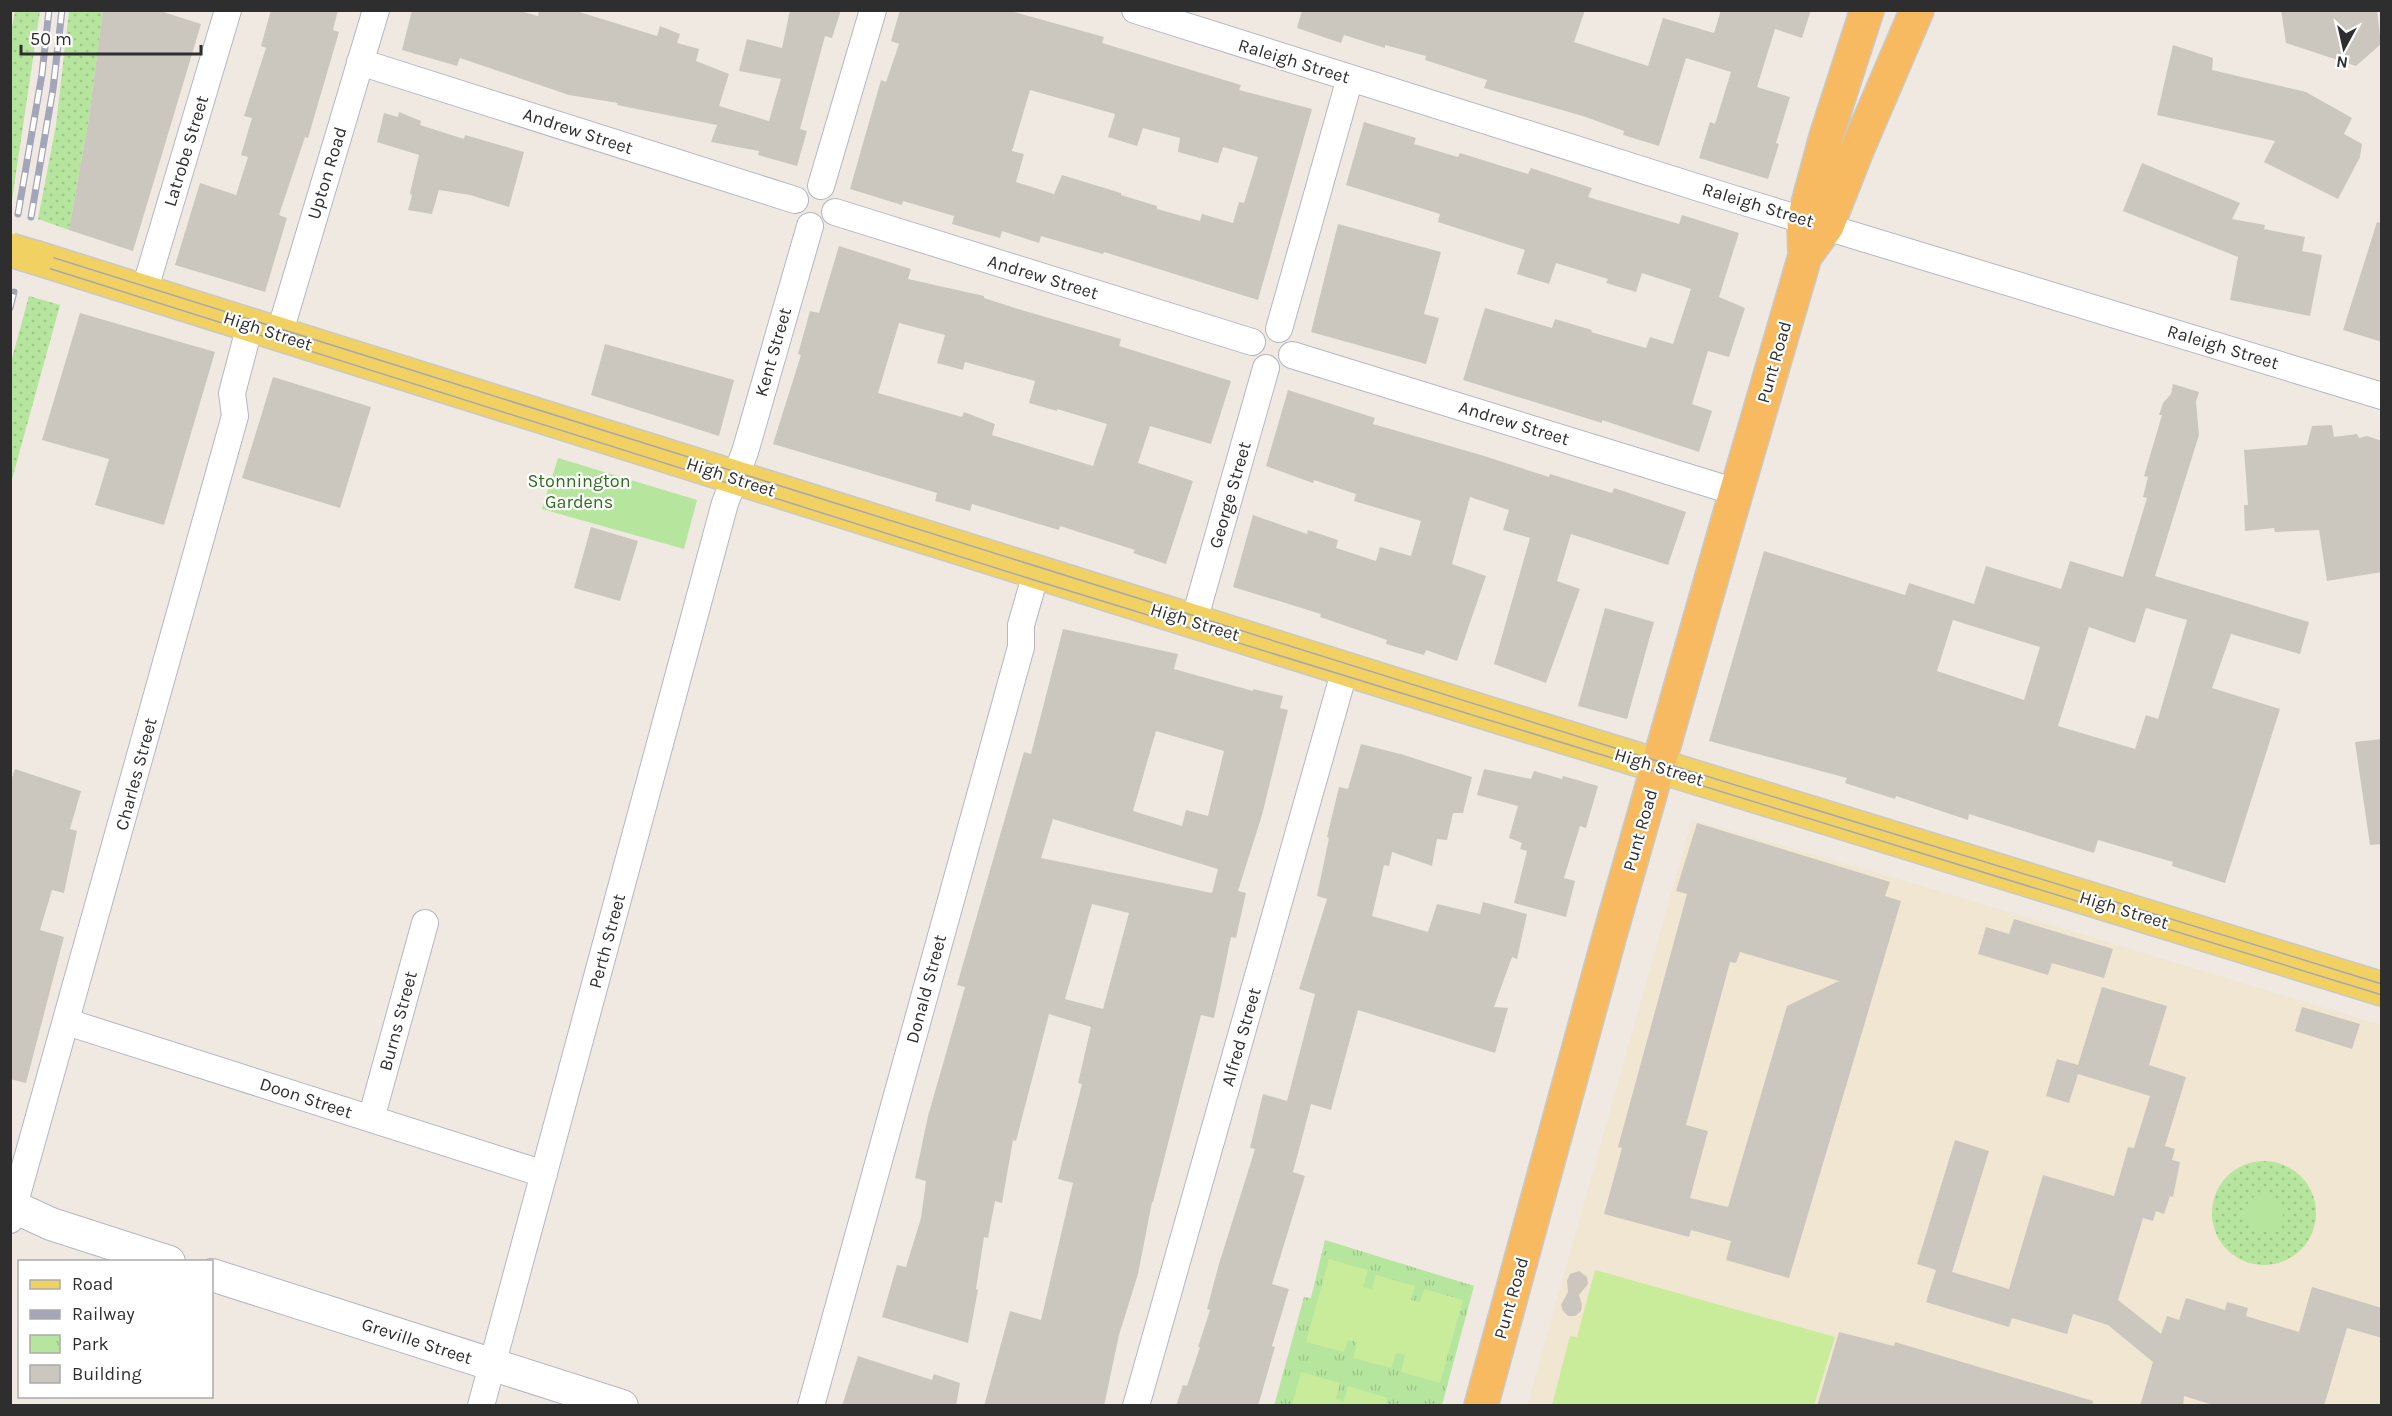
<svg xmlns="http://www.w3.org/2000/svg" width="2392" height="1416" font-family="Karla,sans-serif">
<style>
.education{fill:#f0e6d1}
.grass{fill:url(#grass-dots)}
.park{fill:url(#park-tufts)}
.garden{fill:#b6e59e}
.pitch{fill:#c9ec9a}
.building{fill:#cbc7bf;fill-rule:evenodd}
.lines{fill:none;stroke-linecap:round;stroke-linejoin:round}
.minor-casing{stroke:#b4b7c1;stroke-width:28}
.tertiary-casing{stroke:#b4b7c1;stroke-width:34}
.primary-casing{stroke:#c9c9c9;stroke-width:36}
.trunk-casing{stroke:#c9c9c9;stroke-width:36}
.minor{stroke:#fff;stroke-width:26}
.tertiary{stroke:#fff;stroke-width:32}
.primary{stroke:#f2d163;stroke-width:33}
.trunk{stroke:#f8ba60;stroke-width:33}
.tram{stroke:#a3a6b8;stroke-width:1.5}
.rail-casing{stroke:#a3a6b8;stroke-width:7}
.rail{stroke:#fff;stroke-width:4.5;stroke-dasharray:14;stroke-linecap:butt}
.primary-bridge-casing{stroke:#c9c9c9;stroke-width:36;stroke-linecap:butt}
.primary-bridge{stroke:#f2d163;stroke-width:33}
.labels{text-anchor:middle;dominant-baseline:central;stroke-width:4.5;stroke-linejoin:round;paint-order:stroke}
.street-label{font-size:18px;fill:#2e2e2e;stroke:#fff}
.park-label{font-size:18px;fill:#2c6e1b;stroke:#fff}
</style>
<defs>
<pattern id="grass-dots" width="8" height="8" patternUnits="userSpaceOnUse" patternTransform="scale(1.5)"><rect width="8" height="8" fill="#b6e59e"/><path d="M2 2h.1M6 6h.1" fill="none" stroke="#9dc588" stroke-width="1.8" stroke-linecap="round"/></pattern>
<pattern id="park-tufts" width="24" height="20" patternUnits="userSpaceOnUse" patternTransform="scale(1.5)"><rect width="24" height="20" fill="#b6e59e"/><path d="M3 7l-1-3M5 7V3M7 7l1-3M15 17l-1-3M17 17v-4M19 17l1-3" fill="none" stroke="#9dc588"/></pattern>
</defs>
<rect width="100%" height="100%" fill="#efe9e1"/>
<path class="education" d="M1692,820L1909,882L2381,1025V1405L1527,1406Z"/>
<path class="grass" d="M15,11H40L11,207L10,37Z
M69,11H103L89,117L69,230L38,219L56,125Z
M29,296L60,305L11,483V362Z
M2212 1213a52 52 0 1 1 104 0a52 52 0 1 1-104 0Z"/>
<path class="park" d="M1325,1240L1474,1286L1442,1405L1274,1406L1304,1297L1311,1298Z"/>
<path class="garden" d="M558,458L697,500L684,549L542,509Z
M2245 1213a19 19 0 1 1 38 0a19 19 0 1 1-38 0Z"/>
<path class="pitch" d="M1329,1259L1368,1270L1363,1287L1372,1289L1376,1275L1415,1286L1411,1300L1420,1302L1424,1289L1463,1300L1440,1383L1401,1372L1405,1355L1396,1353L1391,1368L1353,1358L1357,1342L1348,1340L1344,1352L1306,1342Z
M1595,1270L1835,1337L1814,1405H1552L1570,1336L1577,1337Z
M1301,1372L1340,1383L1336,1399L1344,1401L1348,1386L1388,1398L1386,1405H1292Z"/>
<path class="building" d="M103,10H157L201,24L133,251L69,230L89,117Z
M271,10H338L333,30L339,32L308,138L305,137L279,215L287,218L265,292L175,265L200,183L236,195L248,157L241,155L252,118L244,116L266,48L261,46Z
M412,10H517L538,16L539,10H573L657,36L660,26L680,34L677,43L699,49L696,61L729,74L719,106L769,121L781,79L739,71L747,39L782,48L790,10H841L832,38L825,36L800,129L807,131L797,166L758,155L759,151L711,142L717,125L617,105L618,103L569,95L460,58L457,66L402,50Z
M900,10H1007L1104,37L1102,43L1241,85L1239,90L1312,109L1258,300L1104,252L1103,254L1041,236L1039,243L1002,231L1000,238L952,224L954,216L903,201L902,205L850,189L881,80L886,82L899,44L891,41ZM1030,90L1115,114L1108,137L1137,146L1143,128L1180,138L1178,152L1218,163L1223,147L1258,157L1244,203L1239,202L1233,223L1202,214L1200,221L1157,209V206L1121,195V193L1062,175L1054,194L1016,182L1024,154L1012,151Z
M1302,10H1585L1574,42L1648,66L1663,18L1714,33L1721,10H1811L1802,38L1775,29L1757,87L1790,97L1776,143L1779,144L1768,179L1699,158L1710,122L1715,124L1731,72L1686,58L1659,146L1623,135L1624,131L1583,116L1484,88L1487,80L1425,60L1426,56L1385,45V48L1344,35L1341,43L1297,28Z
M2281,10H2377L2381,44L2356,66L2286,43Z
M2173,45L2213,58L2212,70L2306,92L2352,118L2344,134L2362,144L2360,157L2338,199L2264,162L2275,141L2157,115Z
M399,112L421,121L420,125L464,139L465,135L524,152L509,207L470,195L439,190L432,214L408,210L412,196L410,193L419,155L377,142L384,113L398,117Z
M1364,122L1416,138L1414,144L1458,157L1460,153L1528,174L1531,168L1592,188L1588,197L1679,224L1682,215L1739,233L1719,297L1745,308L1729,357L1708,351L1692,404L1712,411L1699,452L1602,420V423L1463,380L1485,308L1552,328L1555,319L1592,330L1591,332L1646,348L1650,337L1673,344L1691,289L1642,273L1636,292L1606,283L1608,279L1556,263L1549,284L1517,274L1525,250L1438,222L1440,214L1346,185Z
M2142,163L2240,203L2232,219L2265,225L2264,229L2305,237L2302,251L2322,255L2310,316L2230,300L2238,257L2123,211Z
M2377,222L2382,223V342L2343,330Z
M1338,224L1441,252L1424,314L1439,318L1426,364L1311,332Z
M839,246L911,269L908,279L984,296V298L1018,309L1121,339L1119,346L1231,381L1211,444L1150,426L1138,463L1193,481L1166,564L1133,553L1135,550L1060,526L1059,530L972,504L970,511L935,501L937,493L773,444L801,355L798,354L810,311L819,313ZM899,323L945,335L937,363L963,370L965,362L1035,381L1029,403L1057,411V409L1107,424L1093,466L992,435L995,424L964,412L962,417L878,393Z
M80,313L215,352L164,525L95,505L109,459L42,440Z
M605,344L734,380L719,436L591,395Z
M273,377L371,407L340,508L242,478Z
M2173,384L2199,392L2196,402L2199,435L2155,576L2309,622L2300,654L2231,634L2212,688L2280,709L2225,883L2172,866L2173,862L2098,840L2094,853L1969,814L1968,820L1896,796L1895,799L1845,783L1847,778L1709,741L1764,551L1905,595L1909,583L1974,604L1986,566L2061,589L2070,561L2123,577L2147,498L2143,497L2148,477L2144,476L2162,415H2159L2163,403L2171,394ZM2146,608L2187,620L2158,719L2146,715L2135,749L2058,726L2089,627L2135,643ZM1953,620L2040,647L2024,700L1937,671Z
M1288,390L1375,418L1373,424L1481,455L1549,477L1550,474L1612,493L1614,488L1686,512L1668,565L1571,534L1557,581L1580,589L1546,683L1494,664L1530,538L1503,530L1509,510L1470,497L1452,564L1486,576L1457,661L1426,650L1424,655L1386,644L1387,640L1320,617L1321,614L1233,587L1253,515L1307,534L1308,530L1338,540L1336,548L1376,561L1380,547L1411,556L1421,521L1354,501L1356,494L1314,480L1313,483L1266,466Z
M2332,425L2334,437L2357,434L2359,438L2367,436L2382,441V572L2327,581L2319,530L2275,532L2274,528L2245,531L2244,505H2248L2244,450L2307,445L2312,426Z
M591,527L638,541L620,601L574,588Z
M1605,608L1654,622L1627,719L1578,706Z
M1063,629L1178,654L1174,669L1253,691V689L1283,696L1280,708L1288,710L1262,815L1238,891L1246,893L1236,938L1231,937L1214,1018L1201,1015L1153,1202H1152L1138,1274L1119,1335L1104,1406H984L1010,1311L1041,1320L1073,1183L1058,1179L1082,1084L1078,1083L1091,1027L1049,1014L1016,1141L1013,1140L1002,1203L995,1201L988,1238L984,1237L976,1289L978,1290L968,1343L882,1317L897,1265L906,1267L921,1218L926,1181L915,1178L928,1116L965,987L957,985L1024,752L1031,754ZM1156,731L1224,751L1208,816L1186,810L1182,826L1133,811ZM1053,819L1218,869L1212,893L1041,858ZM1092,904L1129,913L1103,1009L1065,999Z
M2382,739V844L2370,845L2355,742Z
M1361,744L1404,755L1472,777L1463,813H1453L1447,840L1437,839L1432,866L1392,852L1389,866L1384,865L1372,916L1428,932L1437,904L1480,914L1483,902L1527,914L1517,959L1512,957L1494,1007L1508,1008L1495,1053L1358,1010L1331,1110L1311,1104L1293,1172L1305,1176L1272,1284L1289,1289L1272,1346L1275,1347L1258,1406H1176L1183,1385L1187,1386L1200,1347H1198L1210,1310L1207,1309L1219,1264L1255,1149L1250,1148L1263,1094L1287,1101L1315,994L1299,989L1327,899L1317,896L1329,838L1327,837L1339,787L1348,789Z
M15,769L81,791L70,829L77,831L64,893L52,890L40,930L64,937L26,1083L10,1079V783Z
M1484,769L1531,779L1534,771L1562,779L1563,776L1598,786L1586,828L1580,826L1564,878L1575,881L1566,917L1514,903L1527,851L1520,849L1522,843L1509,838L1518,806L1477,795Z
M1697,823L1890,882L1885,896L1901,901L1789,1278L1726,1260L1731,1241L1691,1230L1689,1237L1604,1214L1622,1148L1618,1147L1687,894L1676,891ZM1740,952L1839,981L1787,1006L1728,1207L1690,1198L1708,1131L1686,1125L1730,962L1736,963Z
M2014,919L2113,949L2104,978L2052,963L2048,975L1978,954L1986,927L2009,934Z
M2102,987L2167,1006L2149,1065L2186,1077L2165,1146L2175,1149L2172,1160L2180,1162L2173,1197L2170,1196L2164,1214L2156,1211L2153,1221L2143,1218L2118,1300L2161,1334L2167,1316L2179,1320L2186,1298L2225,1310L2227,1302L2248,1308L2246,1316L2299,1332L2312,1287L2382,1308V1338L2347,1328L2324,1406H2216L2184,1396L2183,1406H2140L2153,1362L2108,1325L2073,1314L2067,1334L2012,1318L2009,1327L1926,1302L1936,1270L1917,1264L1955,1140L1989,1151L1952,1272L2009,1289L2043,1175L2114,1196L2128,1147L2134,1148L2150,1096L2078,1074L2069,1103L2046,1096L2057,1059L2078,1065Z
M2302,1007L2360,1024L2352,1049L2295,1031Z
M1579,1271L1587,1277L1588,1284L1579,1295L1582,1305L1581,1311L1575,1316H1568L1563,1311L1561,1305L1568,1292L1567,1281L1570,1274Z
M1839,1332L1894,1346L1895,1342L2093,1401L2092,1406H1817Z
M858,1356L932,1380L934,1374L960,1383L956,1406H842Z"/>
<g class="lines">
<defs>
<path id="minor" d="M1135,10L1731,198L2382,396
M360,62L795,200
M821,186L873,10
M835,212L1252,342
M144,292L228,10
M1279,329L1350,78
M279,335L376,10
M1292,355L1736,492
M1194,621L1266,368
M67,1022L544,1174
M371,1119L425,923
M10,1220L235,416L232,393L250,325
M481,1406L725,503L745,452L810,226
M811,1406L1021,647V625L1036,573
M1136,1406L1345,669"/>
<path id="tertiary" d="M10,1205L51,1224L169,1262
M212,1275L622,1406"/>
<path id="primary" d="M37,258L1422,693L2382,989"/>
<path id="trunk" d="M1805,256L1827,226L1857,150L1917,10
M1481,1406L1609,938L1729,517L1805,256L1804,219L1826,137L1867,10"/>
</defs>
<use href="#minor" class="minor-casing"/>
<use href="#tertiary" class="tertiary-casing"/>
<use href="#primary" class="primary-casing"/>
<use href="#trunk" class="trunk-casing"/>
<use href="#minor" class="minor"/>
<use href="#tertiary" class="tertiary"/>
<use href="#primary" class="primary"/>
<use href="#trunk" class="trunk"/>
<path class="tram" d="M10,244L1615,748L2382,984
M10,256L1034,580L2382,995"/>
<defs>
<path id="rail" d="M18,214L42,74L49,10
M31,217L53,89L62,10
M10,308L14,292"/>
</defs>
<use href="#rail" class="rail-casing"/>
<use href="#rail" class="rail"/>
<defs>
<path id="primary-bridge" d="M10,250L37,258"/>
</defs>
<use href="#primary-bridge" class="primary-bridge-casing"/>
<use href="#primary-bridge" class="primary-bridge"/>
</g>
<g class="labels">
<g class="street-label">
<text transform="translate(1294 61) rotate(17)">Raleigh Street</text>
<text transform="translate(578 131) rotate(18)">Andrew Street</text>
<text transform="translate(186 151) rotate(-73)">Latrobe Street</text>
<text transform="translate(327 173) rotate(-73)">Upton Road</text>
<text transform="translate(1758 205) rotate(17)">Raleigh Street</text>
<text transform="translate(1043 277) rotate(17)">Andrew Street</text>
<text transform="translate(268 331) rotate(18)">High Street</text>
<text transform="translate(2223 347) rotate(17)">Raleigh Street</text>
<text transform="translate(773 352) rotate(-74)">Kent Street</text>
<text transform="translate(1774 362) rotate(-74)">Punt Road</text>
<text transform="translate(1514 423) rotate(17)">Andrew Street</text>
<text transform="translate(731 477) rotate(18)">High Street</text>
<text transform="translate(1230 495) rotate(-74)">George Street</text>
<text transform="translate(1195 622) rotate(17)">High Street</text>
<text transform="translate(1659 767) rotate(17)">High Street</text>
<text transform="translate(136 774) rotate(-75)">Charles Street</text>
<text transform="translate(1640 830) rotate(-74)">Punt Road</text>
<text transform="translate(2124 910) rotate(17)">High Street</text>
<text transform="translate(607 941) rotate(-75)">Perth Street</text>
<text transform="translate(926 989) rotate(-75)">Donald Street</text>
<text transform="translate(398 1021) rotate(-75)">Burns Street</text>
<text transform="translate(1241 1037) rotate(-74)">Alfred Street</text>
<text transform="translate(306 1098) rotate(18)">Doon Street</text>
<text transform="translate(1511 1298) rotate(-74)">Punt Road</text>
<text transform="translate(417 1341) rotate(18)">Greville Street</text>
</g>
<g class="park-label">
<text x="579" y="481">Stonnington<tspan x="579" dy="21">Gardens</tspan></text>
</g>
</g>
<rect width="2392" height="1416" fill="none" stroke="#2e2e2e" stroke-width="24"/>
<rect x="18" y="1260" width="195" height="138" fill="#ffffff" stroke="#ababab" stroke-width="1.5"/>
<rect x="30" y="1280" width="30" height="9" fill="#f2d163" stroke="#ababab" stroke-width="1.5"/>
<text x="72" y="1290" font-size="18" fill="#2e2e2e">Road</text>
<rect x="30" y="1310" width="30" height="9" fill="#a3a6b8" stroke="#ababab" stroke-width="1.5"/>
<text x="72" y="1320" font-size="18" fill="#2e2e2e">Railway</text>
<rect x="30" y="1335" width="30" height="18" fill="url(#park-tufts)" stroke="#ababab" stroke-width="1.5"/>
<text x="72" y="1350" font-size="18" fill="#2e2e2e">Park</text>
<rect x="30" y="1365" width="30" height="18" fill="#cbc7bf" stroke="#ababab" stroke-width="1.5"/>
<text x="72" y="1380" font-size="18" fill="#2e2e2e">Building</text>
<g transform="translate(2344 48) rotate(188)" stroke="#ffffff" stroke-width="4.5" paint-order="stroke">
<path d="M0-4.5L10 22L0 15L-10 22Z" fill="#2e2e2e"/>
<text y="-9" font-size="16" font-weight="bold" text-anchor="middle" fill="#2e2e2e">N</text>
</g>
<path d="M21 45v9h180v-9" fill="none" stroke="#2e2e2e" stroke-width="3"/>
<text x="30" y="45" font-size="18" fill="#2e2e2e" stroke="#ffffff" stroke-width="4.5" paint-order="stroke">50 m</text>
</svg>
